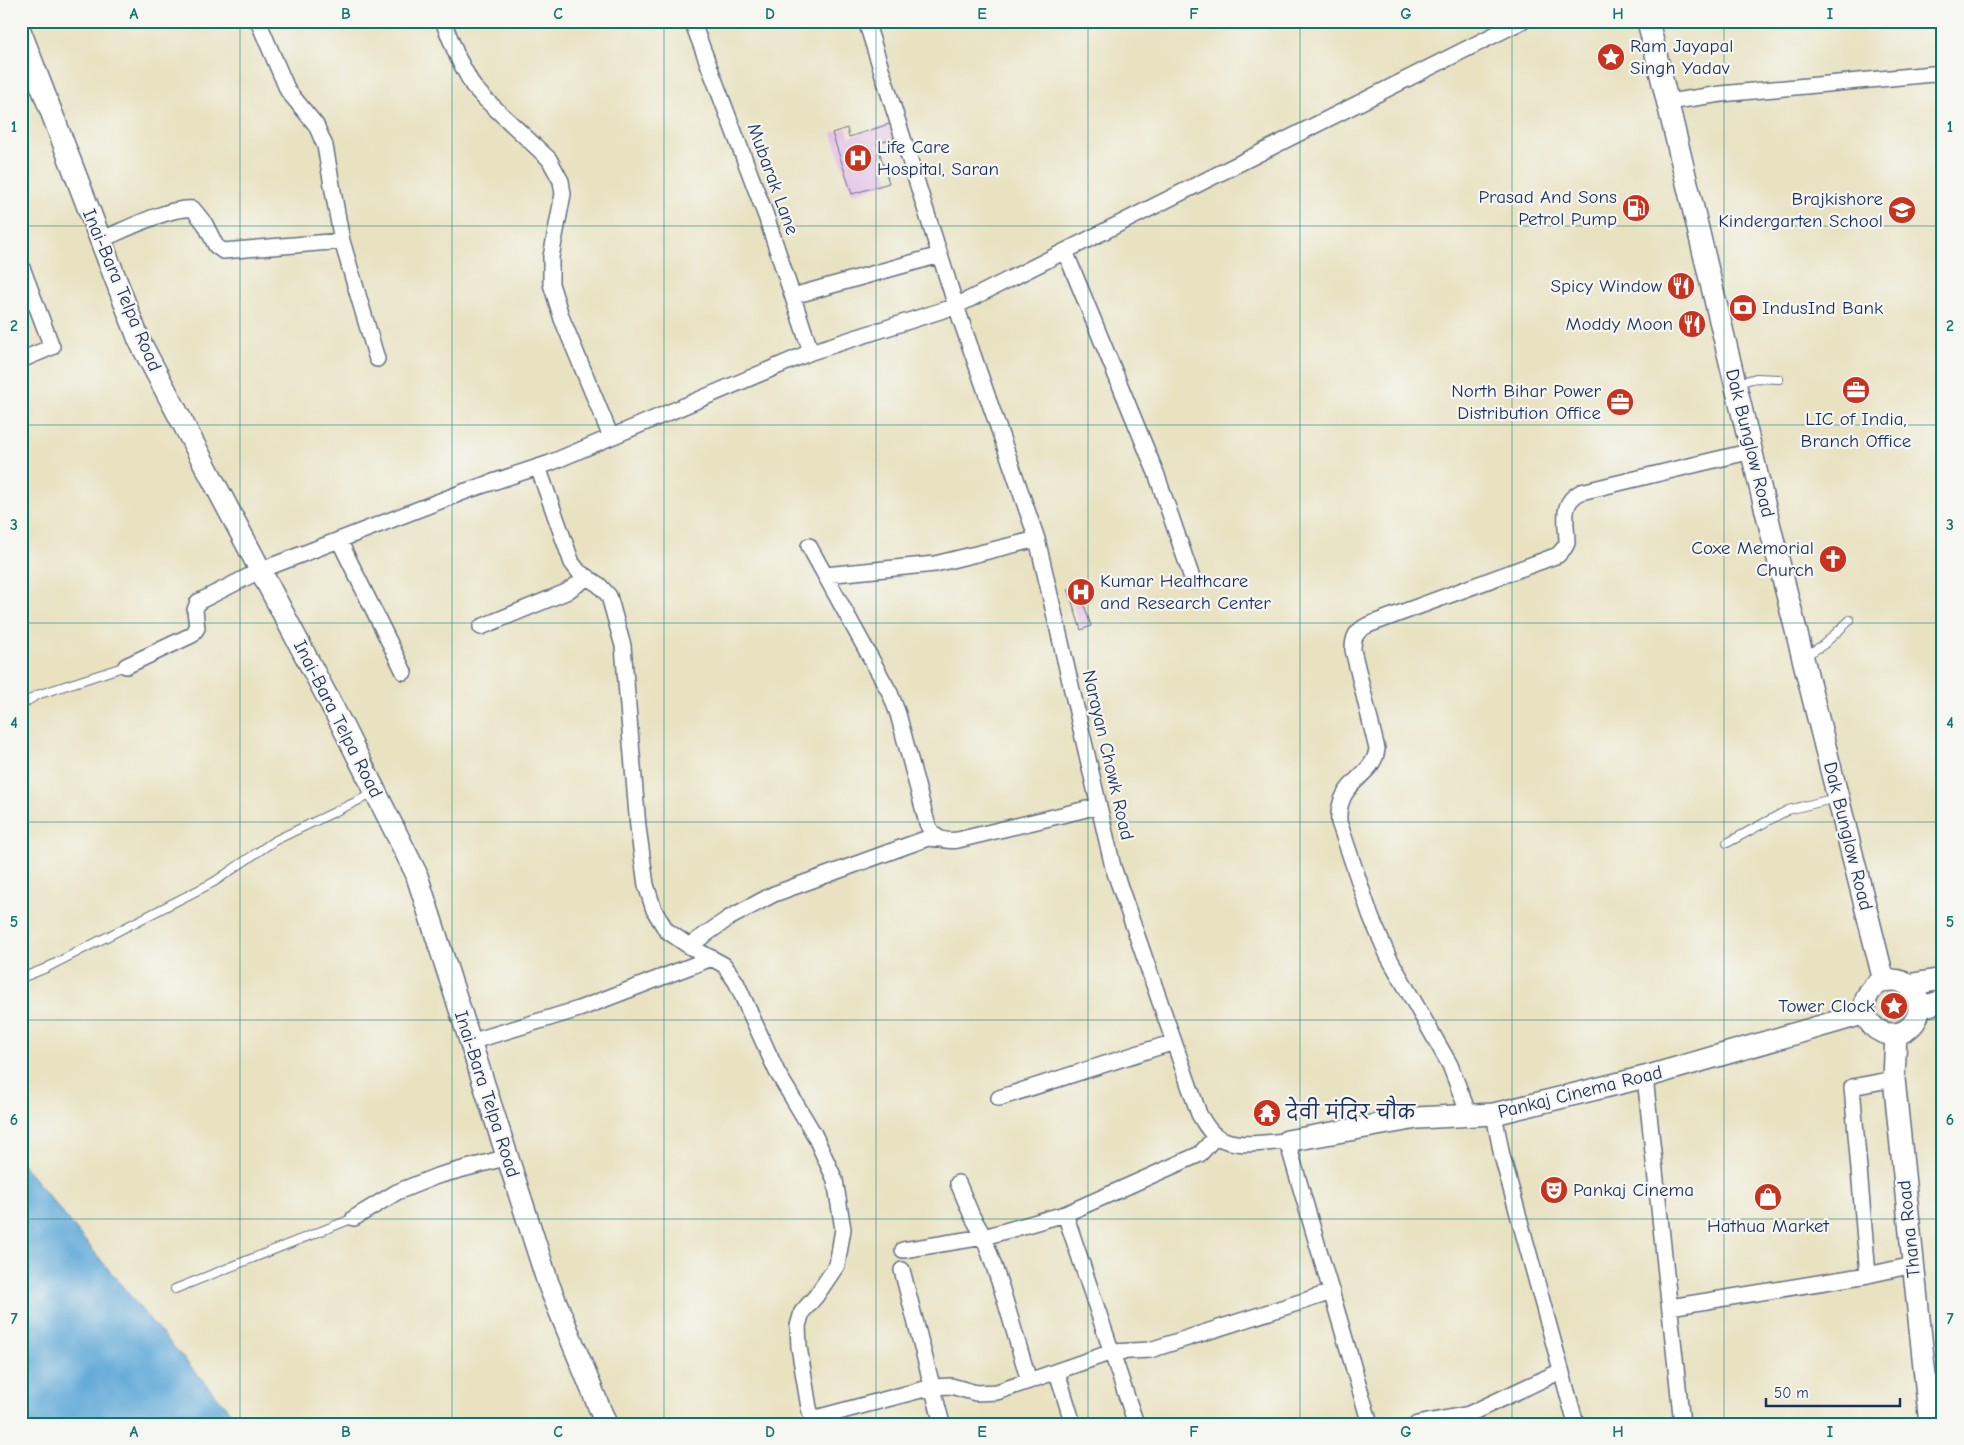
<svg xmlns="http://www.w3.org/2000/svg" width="1964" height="1445" font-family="'Comic Neue','Playpen Sans Deva',sans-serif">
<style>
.water{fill:#61a9d8;stroke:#3e6c9b}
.building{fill:#deb2e2}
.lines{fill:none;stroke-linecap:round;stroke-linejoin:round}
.lane-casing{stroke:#636e81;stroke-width:10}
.street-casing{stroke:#636e81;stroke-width:18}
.secondary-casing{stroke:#636e81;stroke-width:24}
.lane{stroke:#fff;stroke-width:8}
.street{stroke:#fff;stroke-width:15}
.secondary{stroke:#fff;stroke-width:21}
.grid{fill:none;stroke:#0f766e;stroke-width:1;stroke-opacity:0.55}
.labels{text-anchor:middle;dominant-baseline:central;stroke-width:4.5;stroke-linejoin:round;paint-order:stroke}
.poi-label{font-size:19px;fill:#1b2f5e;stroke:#f6f6f2;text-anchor:end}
.street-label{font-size:19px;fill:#1b2f5e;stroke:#f6f6f2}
.neatline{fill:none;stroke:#0f766e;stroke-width:2}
.grid-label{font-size:16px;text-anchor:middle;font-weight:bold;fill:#0f766e}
</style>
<rect width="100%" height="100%" fill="#f6f6f2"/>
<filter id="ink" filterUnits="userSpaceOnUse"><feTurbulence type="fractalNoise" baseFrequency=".02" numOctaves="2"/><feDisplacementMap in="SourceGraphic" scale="10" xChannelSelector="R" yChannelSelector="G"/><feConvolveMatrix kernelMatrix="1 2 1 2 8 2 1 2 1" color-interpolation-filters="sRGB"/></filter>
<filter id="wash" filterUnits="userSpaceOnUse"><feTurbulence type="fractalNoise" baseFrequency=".0096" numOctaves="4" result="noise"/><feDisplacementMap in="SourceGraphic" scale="20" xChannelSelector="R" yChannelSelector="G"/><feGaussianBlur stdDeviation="1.12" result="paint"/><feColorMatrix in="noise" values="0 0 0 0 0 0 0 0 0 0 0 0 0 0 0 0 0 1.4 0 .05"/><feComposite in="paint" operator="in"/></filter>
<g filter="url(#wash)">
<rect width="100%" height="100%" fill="#e8e2c1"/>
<path class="water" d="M21,1162L145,1314L241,1424H21Z"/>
<g id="blocks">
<path class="building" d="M892,123L897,137L877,144L889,183L852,194L832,133L847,128L849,137Z
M1088,582L1093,597L1083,601L1091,626L1081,630L1068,589Z"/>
</g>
</g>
<g filter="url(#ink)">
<use href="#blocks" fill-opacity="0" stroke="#636e81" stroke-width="1"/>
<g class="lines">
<defs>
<path id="lane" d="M1738,383L1756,378L1779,379
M1805,656L1823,645L1850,620
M21,705L37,695L126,666
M1727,843L1788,810L1836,798
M21,978L44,969L214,882L274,841L374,793
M175,1289L354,1218"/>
<path id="street" d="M258,21L288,91L316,125L325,146L342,241L377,359
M443,21L458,58L473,86L485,99L549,159L561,181L563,194L551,257V284L562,319L611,437
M692,21L766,216L811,352
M866,21L956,306L1037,539L1113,867L1199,1114C1204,1122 1208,1131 1216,1136C1235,1149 1266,1142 1287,1141L1370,1424
M1668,102L1721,94L1943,73
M100,240C123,231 170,206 193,209L205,224L216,246L223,251L342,241
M1065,251L1156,473L1193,581
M21,265L52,347L21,360
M793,296L940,255
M538,467L572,563L579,572L599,585L609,596L623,646L638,827L646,885L654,910L666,930L689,946L724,965L736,982L777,1072L814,1134L835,1180L843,1229L837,1265L816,1296L802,1312L798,1326L799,1347L809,1408L814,1424
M339,540L404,672
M809,546L890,693L898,714L927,823C933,838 942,842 958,840L1099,806
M825,575L935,564L1037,539
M481,627L566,592L588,577
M126,666L192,635L197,628L195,610L198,602L261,570L466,491L550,463L811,352L956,306L1522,21
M689,946L729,918L774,894L928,838L938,839
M470,1042L579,1009L712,958
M1645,1077L1682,1424
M1894,1079L1852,1087L1868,1275L1913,1265
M999,1098L1174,1042
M1494,1114L1502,1156L1576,1424
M1469,1115L1450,1065L1388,956L1371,917L1339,822C1336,780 1374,778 1377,749L1353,650C1353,637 1356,631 1368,625L1558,555L1565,547L1567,543C1567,522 1559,503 1581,492L1752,451
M958,1183L972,1216L984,1237L1002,1290L1029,1381
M1065,1214L1135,1421
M354,1218L397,1192L437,1176L508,1157
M903,1250L984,1237L1065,1214L1200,1154L1216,1136
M902,1270L942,1424
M1670,1307L1868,1275
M1057,1372L1073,1424
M812,1419L932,1387L951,1386L976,1393L997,1392L1112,1352L1150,1350L1332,1292
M1417,1424L1469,1414L1561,1371"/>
<path id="secondary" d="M1648,21L1762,495L1884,981
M21,33L139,340L342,725L416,873L548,1283L606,1424
M1865 1007a27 27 0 1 1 54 0a27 27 0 1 1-54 0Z
M1907,985L1943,979
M1919,1008L1943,1001
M1896,1034L1894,1079L1930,1424
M1287,1141L1417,1118L1494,1114L1645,1077L1866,1013"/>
</defs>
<use href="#lane" class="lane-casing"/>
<use href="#street" class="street-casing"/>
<use href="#secondary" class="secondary-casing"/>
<use href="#lane" class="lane"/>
<use href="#street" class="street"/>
<use href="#secondary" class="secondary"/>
</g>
</g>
<path class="grid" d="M240,21V1424M452,21V1424M664,21V1424M876,21V1424M1088,21V1424M1300,21V1424M1512,21V1424M1724,21V1424M21,226H1943M21,425H1943M21,623H1943M21,822H1943M21,1020H1943M21,1219H1943"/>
<defs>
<symbol id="sight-disc" viewBox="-11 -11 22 22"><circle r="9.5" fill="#c8321e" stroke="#f6f6f2"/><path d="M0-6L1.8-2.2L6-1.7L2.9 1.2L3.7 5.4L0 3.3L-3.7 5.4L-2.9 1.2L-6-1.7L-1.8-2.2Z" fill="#fff"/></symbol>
<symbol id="hospital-disc" viewBox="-11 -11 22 22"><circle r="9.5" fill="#c8321e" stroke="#f6f6f2"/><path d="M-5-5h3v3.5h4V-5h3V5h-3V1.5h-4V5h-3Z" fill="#fff"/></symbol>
<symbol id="fuel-disc" viewBox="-11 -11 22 22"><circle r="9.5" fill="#c8321e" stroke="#f6f6f2"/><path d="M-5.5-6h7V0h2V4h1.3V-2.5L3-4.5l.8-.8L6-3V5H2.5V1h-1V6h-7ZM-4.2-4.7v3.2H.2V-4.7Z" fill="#fff"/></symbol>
<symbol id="school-disc" viewBox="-11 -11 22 22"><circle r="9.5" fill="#c8321e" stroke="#f6f6f2"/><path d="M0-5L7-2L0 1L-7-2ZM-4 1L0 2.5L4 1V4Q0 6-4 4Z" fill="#fff"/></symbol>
<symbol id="restaurant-disc" viewBox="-11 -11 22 22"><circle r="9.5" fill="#c8321e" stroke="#f6f6f2"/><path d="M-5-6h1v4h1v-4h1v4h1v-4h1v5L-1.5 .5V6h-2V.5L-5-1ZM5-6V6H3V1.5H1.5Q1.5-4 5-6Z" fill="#fff"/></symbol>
<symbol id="bank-disc" viewBox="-11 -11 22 22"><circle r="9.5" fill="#c8321e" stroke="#f6f6f2"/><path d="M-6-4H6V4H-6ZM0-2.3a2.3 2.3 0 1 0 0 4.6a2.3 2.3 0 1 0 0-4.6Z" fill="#fff"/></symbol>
<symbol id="office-disc" viewBox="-11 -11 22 22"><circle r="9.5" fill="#c8321e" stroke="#f6f6f2"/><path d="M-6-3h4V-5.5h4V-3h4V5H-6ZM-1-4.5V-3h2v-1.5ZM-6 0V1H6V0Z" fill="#fff"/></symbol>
<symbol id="church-disc" viewBox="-11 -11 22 22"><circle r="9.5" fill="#c8321e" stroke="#f6f6f2"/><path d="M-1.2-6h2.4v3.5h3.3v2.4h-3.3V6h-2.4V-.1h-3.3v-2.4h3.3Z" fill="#fff"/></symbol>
<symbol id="temple-disc" viewBox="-11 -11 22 22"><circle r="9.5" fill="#c8321e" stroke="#f6f6f2"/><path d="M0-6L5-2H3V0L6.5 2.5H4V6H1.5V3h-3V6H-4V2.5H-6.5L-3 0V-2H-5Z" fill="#fff"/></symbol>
<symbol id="theatre-disc" viewBox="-11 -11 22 22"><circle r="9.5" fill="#c8321e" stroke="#f6f6f2"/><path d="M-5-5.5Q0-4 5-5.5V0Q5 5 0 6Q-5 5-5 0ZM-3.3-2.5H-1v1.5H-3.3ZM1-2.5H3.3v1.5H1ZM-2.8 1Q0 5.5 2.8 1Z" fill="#fff"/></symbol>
<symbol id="shop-disc" viewBox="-11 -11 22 22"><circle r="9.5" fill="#c8321e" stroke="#f6f6f2"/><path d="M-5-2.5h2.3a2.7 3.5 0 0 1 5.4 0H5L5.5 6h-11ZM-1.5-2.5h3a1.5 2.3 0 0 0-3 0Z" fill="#fff"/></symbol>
</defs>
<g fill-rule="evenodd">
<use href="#sight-disc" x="1595" y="41" width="32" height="32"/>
<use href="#hospital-disc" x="842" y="142" width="32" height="32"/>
<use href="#fuel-disc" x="1620" y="192" width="32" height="32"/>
<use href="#school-disc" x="1886" y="194" width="32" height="32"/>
<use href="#restaurant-disc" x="1665" y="270" width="32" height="32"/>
<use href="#bank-disc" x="1727" y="292" width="32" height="32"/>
<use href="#restaurant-disc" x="1676" y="308" width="32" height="32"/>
<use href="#office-disc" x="1840" y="374" width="32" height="32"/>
<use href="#office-disc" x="1604" y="386" width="32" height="32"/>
<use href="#church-disc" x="1817" y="543" width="32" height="32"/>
<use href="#hospital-disc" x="1065" y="576" width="32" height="32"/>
<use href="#sight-disc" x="1878" y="990" width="32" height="32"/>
<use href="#temple-disc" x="1251" y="1097" width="32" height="32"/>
<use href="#theatre-disc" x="1538" y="1174" width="32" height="32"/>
<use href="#shop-disc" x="1752" y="1181" width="32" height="32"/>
</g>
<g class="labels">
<g class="poi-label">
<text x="1630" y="46" text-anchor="start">Ram Jayapal<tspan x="1630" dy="22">Singh Yadav</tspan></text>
<text x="877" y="147" text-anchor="start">Life Care<tspan x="877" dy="22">Hospital, Saran</tspan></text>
<text x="1617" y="197">Prasad And Sons<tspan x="1617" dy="22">Petrol Pump</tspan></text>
<text x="1883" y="199">Brajkishore<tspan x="1883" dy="22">Kindergarten School</tspan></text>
<text x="1662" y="286">Spicy Window</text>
<text x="1762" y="308" text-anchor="start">IndusInd Bank</text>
<text x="1673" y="324">Moddy Moon</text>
<text x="1601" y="391">North Bihar Power<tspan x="1601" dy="22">Distribution Office</tspan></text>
<text x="1856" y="419" text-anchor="middle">LIC of India,<tspan x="1856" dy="22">Branch Office</tspan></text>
<text x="1814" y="548">Coxe Memorial<tspan x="1814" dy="22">Church</tspan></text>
<text x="1100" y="581" text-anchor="start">Kumar Healthcare<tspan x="1100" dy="22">and Research Center</tspan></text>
<text x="1875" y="1006">Tower Clock</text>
<text x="1286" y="1113" text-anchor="start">देवी मंदिर चौक</text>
<text x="1573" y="1190" text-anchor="start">Pankaj Cinema</text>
<text x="1768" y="1226" text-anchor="middle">Hathua Market</text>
</g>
<g class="street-label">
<text transform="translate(773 179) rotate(70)">Mubarak Lane</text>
<text transform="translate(122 290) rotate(67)">Inai-Bara Telpa Road</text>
<text transform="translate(1750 443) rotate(76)">Dak Bunglow Road</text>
<text transform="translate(338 719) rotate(63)">Inai-Bara Telpa Road</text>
<text transform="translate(1108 755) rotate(77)">Narayan Chowk Road</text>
<text transform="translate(1848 836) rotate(76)">Dak Bunglow Road</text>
<text transform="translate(1580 1092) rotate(-14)">Pankaj Cinema Road</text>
<text transform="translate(487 1094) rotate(72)">Inai-Bara Telpa Road</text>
<text transform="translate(1909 1229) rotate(-96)">Thana Road</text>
</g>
</g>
<rect width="1964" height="1445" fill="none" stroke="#f6f6f2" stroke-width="55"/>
<path d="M1766 1398v8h134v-8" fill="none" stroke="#1b2f5e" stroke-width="2.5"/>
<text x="1774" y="1398" font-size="15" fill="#1b2f5e" stroke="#f6f6f2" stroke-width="4" paint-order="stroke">50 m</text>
<rect x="28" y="28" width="1908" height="1390" class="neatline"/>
<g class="grid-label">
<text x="134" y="19">A</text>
<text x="346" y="19">B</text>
<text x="558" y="19">C</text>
<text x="770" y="19">D</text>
<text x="982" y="19">E</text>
<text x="1194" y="19">F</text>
<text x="1406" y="19">G</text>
<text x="1618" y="19">H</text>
<text x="1830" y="19">I</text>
<text x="14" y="132">1</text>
<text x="1950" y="132">1</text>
<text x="14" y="331">2</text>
<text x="1950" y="331">2</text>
<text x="14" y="530">3</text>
<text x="1950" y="530">3</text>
<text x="14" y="728">4</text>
<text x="1950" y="728">4</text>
<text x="14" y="927">5</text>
<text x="1950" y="927">5</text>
<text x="14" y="1125">6</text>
<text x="1950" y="1125">6</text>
<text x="14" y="1324">7</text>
<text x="1950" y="1324">7</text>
<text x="134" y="1437">A</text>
<text x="346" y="1437">B</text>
<text x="558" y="1437">C</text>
<text x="770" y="1437">D</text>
<text x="982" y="1437">E</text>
<text x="1194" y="1437">F</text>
<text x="1406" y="1437">G</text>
<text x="1618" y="1437">H</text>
<text x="1830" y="1437">I</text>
</g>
</svg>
